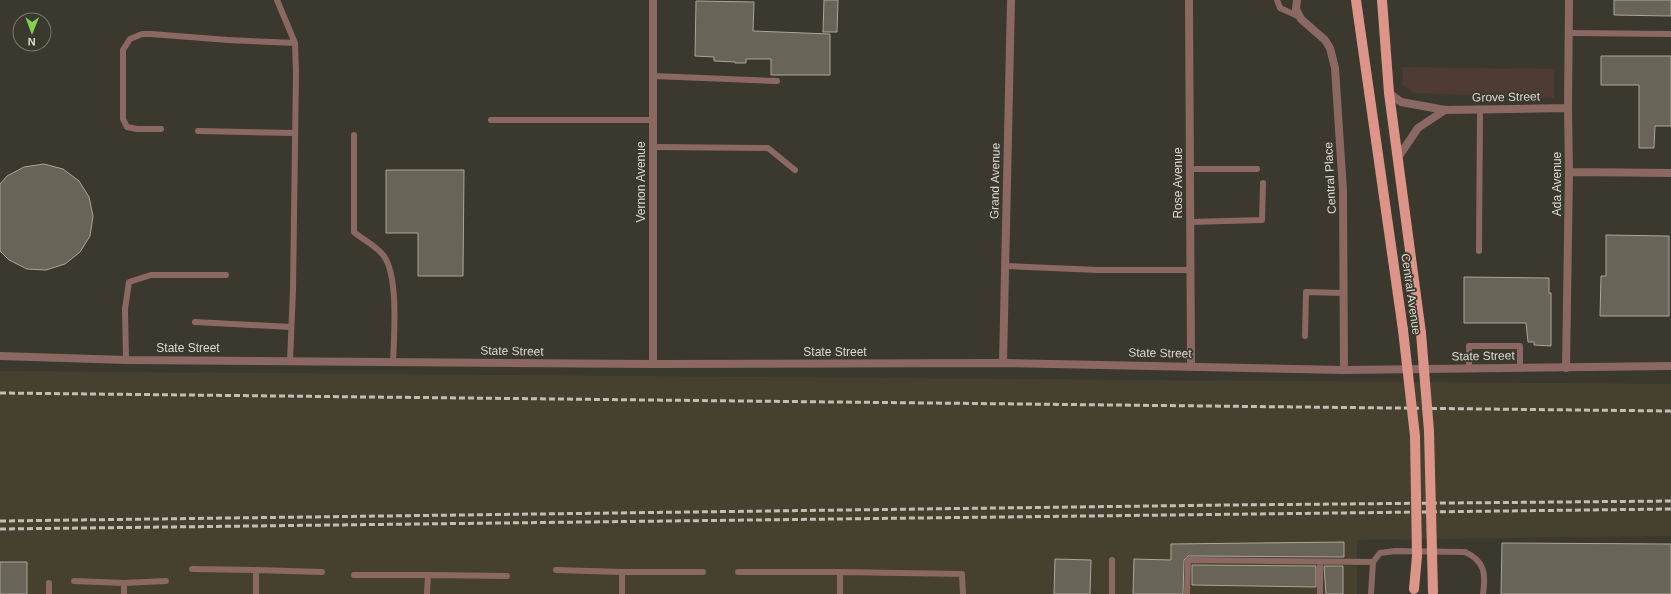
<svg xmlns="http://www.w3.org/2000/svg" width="1671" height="594" font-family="Arial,sans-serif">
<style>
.commercial{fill:#4e3b33}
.built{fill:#46402f}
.building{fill:#686458;stroke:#aaa699}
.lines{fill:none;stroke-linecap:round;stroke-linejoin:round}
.service{stroke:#8b6861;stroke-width:6}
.minor{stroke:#8b6861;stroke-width:8}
.tertiary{stroke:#8b6861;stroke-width:8}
.primary{stroke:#dc9588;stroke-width:10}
.rail{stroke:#c1beb7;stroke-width:3;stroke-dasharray:6 3;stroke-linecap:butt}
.primary-bridge{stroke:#dc9588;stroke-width:10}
.labels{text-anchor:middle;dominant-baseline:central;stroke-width:3.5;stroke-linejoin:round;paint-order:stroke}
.street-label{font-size:12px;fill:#dddbd4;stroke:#3b382d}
</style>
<rect width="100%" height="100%" fill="#3b382d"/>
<path class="commercial" d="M1402,67L1554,69V98L1413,93L1403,85Z"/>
<path class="built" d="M0,371L1671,384V536L1357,540V594H0Z"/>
<path class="building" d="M824,0H838L837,32H823Z
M1614,0H1671V16L1614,15Z
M696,1L754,2L753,31L830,34V75H771V59H746V63H735V62L714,61V57L695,56Z
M1601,56H1671V126H1655L1654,148H1639V85H1601Z
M44,164L63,169L79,181L89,197L93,216L90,236L80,252L65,264L46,270L27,269L9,260L0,251V184L7,176L24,167Z
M386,170H464L463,276H418V233H386Z
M1606,235L1669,236V316H1600L1601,276H1606Z
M1464,277L1549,278V293H1551V346L1534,345V342H1528L1526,323H1464Z
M1344,542V557L1188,556L1184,560L1183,594H1133L1134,559L1171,560V544Z
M1502,543L1671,544V594H1501Z
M1055,559L1091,560L1090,594H1054Z
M0,562H27V594H0Z
M1192,565L1316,566V587L1192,585Z
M1324,566H1343V594H1326Z"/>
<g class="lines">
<path class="service" d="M277,0L295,43
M1277,0L1280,8L1300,17
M1568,33L1671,34
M653,76L777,81
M491,120H653
M161,129H137L127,127L123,119V50L130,39L142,34H151L228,40L295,43L296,72L293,290L290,361
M198,131L295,133
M354,135V232C363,240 375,245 383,255C399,274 394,337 393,362
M653,147L768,148L795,170
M1190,169H1257
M1190,222L1262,220L1263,183
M1479,251L1480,109
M1005,266L1098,270H1190
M195,322L291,327
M1305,336L1306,292L1344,293
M126,360L125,309L129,282L151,275H226
M1469,369V346H1520V368
M192,569L256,570
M556,570L622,572V594
M622,572H703
M738,572H840
M354,575H428L427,594
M428,575L507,576
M74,581L124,583V594
M124,583L166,581
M49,594V583
M256,594V570L322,572
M840,594V572L962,574L963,594
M1112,594V560
M1187,594L1188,560L1373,562
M1320,594V562
M1371,594L1373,562L1380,553L1395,551L1465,552C1485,561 1486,574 1483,594"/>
<path class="minor" d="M1189,0L1191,365
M1297,0L1296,9L1301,19L1325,40L1330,48L1335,68L1343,191L1344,370
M1389,93L1401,102L1445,110L1568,108
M1397,159L1418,128L1445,110
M1569,172L1671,173
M1003,363L1011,0
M1566,368L1569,172L1568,108L1569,0"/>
<path class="tertiary" d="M653,0V364
M0,356L126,360L653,364L1003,363L1344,370L1671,366"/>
<path class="primary" d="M1356,0L1403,330
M1382,0L1389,93L1421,333"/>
<path class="rail" d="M0,393L1671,411
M0,521L1228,505L1671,501
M0,529L1671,509"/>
<path class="primary-bridge" d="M1403,330L1415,436L1417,556L1414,589
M1421,333L1429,431L1433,592"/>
</g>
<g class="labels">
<g class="street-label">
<text transform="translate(1506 97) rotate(-1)">Grove Street</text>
<text transform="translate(1330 178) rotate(-93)">Central Place</text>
<text transform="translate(995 181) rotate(-89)">Grand Avenue</text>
<text transform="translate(641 182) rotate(-90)">Vernon Avenue</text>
<text transform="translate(1178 183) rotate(-90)">Rose Avenue</text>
<text transform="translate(1557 184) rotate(-90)">Ada Avenue</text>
<text transform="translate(1411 294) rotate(82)">Central Avenue</text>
<text x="188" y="348">State Street</text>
<text transform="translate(512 351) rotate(1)">State Street</text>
<text x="835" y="352">State Street</text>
<text transform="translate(1160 353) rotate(1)">State Street</text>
<text transform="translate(1483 356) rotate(-1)">State Street</text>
</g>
</g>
<g transform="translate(32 32) rotate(181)"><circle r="19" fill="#3b382d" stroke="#7c7970"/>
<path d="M0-3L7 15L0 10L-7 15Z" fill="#81d050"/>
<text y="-6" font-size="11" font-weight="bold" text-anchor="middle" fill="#dddbd4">N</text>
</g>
</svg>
